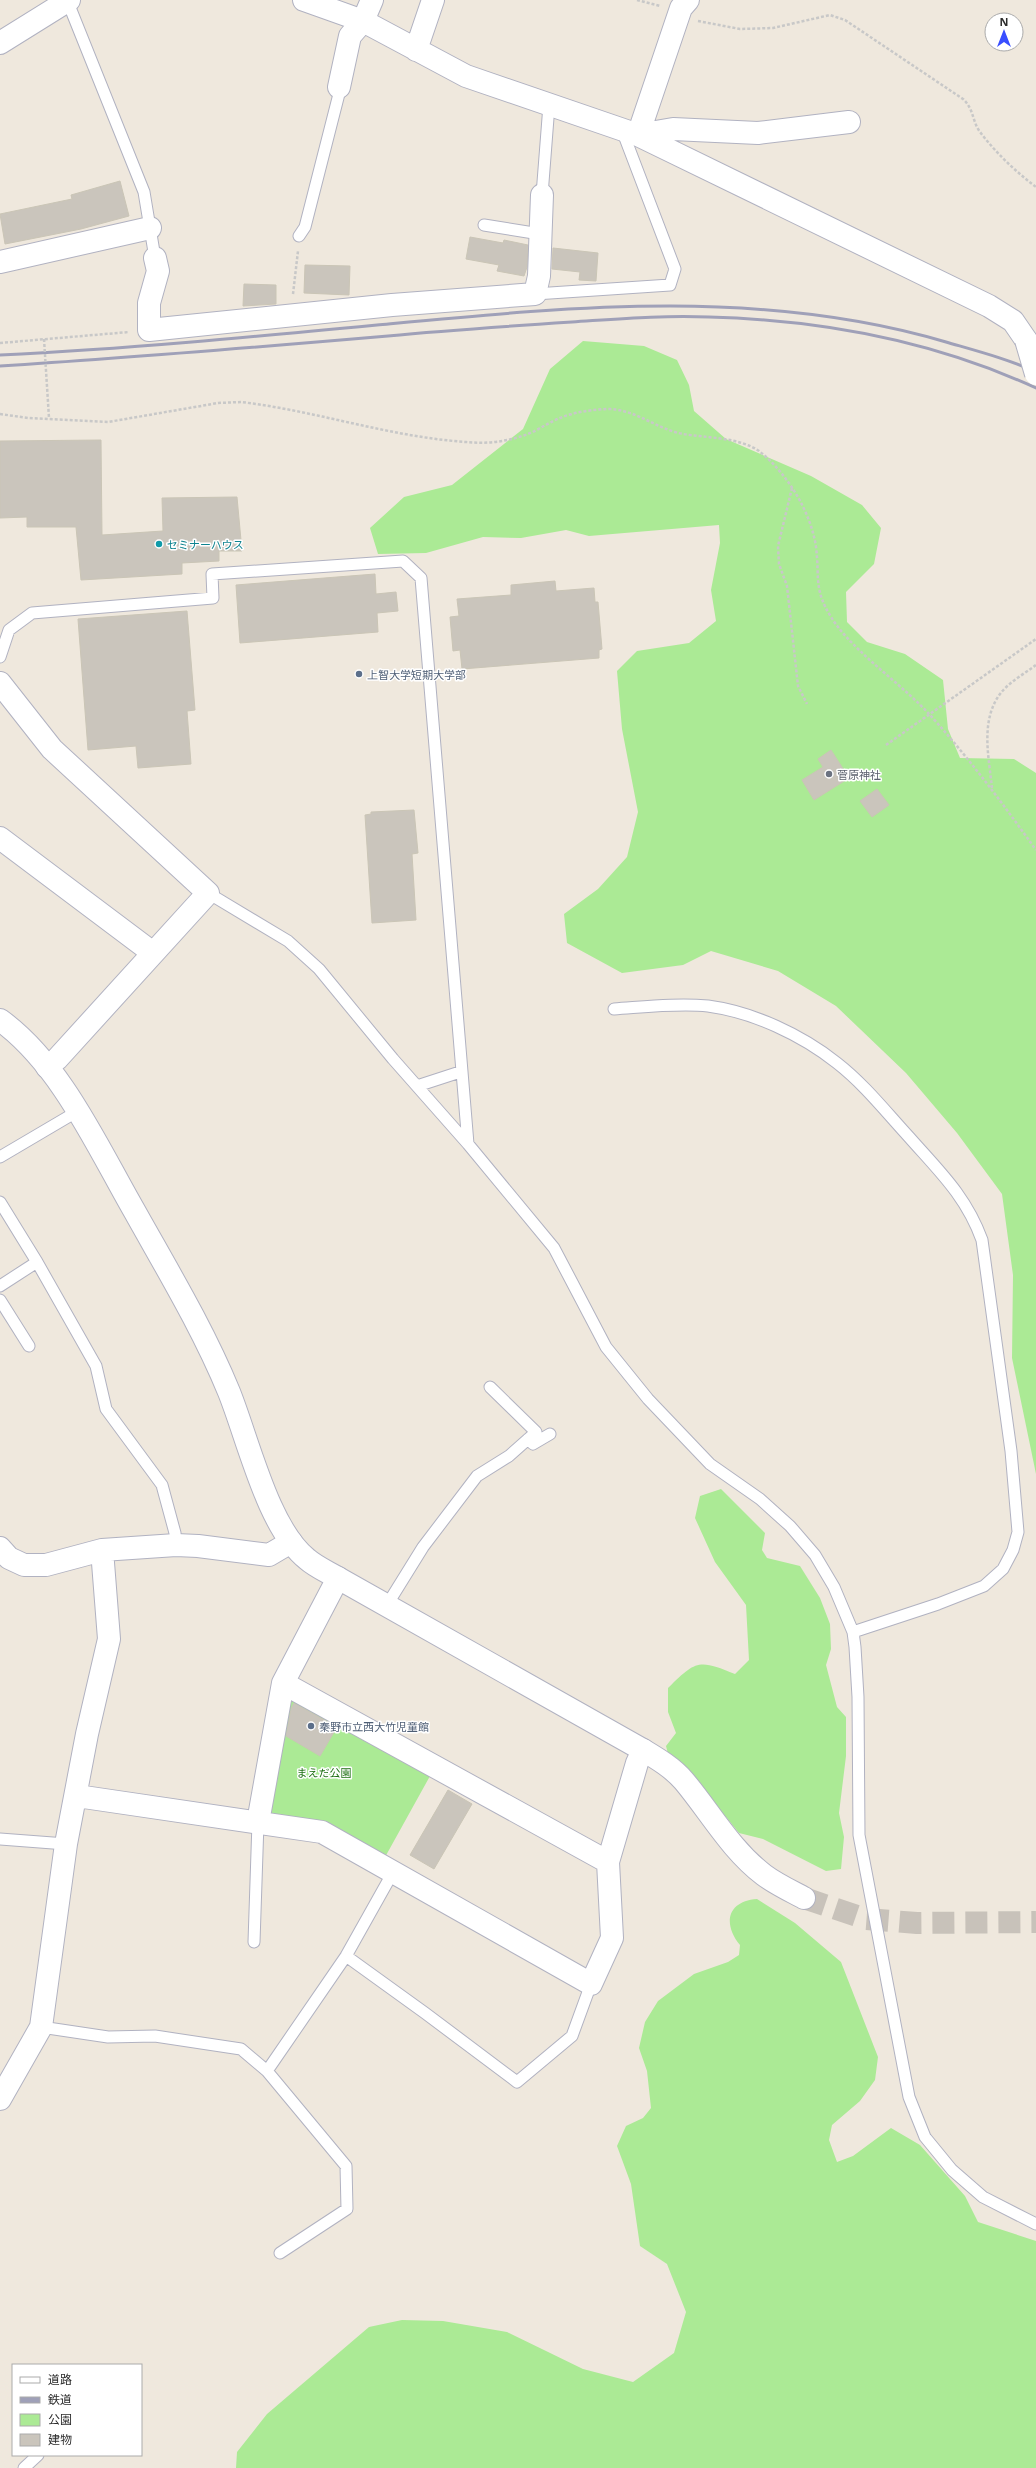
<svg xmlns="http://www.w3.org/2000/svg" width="1036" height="2468" font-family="'Open Sans','Noto Sans JP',sans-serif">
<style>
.green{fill:#abea95}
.building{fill:#cac5bc;stroke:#cac5b6}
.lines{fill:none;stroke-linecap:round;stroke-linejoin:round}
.tertiary-tunnel{stroke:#c8c2ba;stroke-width:22;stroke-dasharray:22 11;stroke-linecap:butt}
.service-casing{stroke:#b1b2c1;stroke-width:13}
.minor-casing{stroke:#b1b2c1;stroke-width:24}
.tertiary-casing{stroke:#b1b2c1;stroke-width:24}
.path{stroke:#c8c8c8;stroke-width:2.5;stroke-dasharray:3 2;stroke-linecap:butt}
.service{stroke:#fff;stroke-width:11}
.minor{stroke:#fff;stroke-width:22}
.tertiary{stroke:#fff;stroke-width:22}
.rail{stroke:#9fa0b8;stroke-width:3}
.minor-bridge-casing{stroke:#b1b2c1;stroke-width:24;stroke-linecap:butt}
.path-bridge{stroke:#c8c8c8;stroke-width:2.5;stroke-dasharray:3 2;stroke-linecap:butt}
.minor-bridge{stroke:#fff;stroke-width:22}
.culture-dot{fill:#0f9aa8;stroke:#fff;stroke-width:1.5}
.service-dot{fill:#5c6f8a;stroke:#fff;stroke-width:1.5}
.worship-dot{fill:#6b7280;stroke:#fff;stroke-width:1.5}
.labels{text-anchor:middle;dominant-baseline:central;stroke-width:3;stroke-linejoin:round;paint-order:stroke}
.culture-label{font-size:11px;fill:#0d838f;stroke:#fff;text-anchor:start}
.service-label{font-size:11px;fill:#4e5e75;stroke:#fff;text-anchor:start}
.worship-label{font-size:11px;fill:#5b616d;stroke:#fff;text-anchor:start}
.park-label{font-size:11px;fill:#1f7114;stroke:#fff}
</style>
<rect width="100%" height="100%" fill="#efe8dd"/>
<path class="green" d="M583,341L644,346L677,360L689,385L694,411L726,439L811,476L862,505L881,528L874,564L846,592L847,622L867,642L905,654L943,680L948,729L960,758L1014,759L1036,773V1474L1012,1358L1013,1275L1002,1194L957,1133L906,1073L836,1006L778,971L711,951L683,965L622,973L567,943L564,914L598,889L627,857L638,812L622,729L617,671L637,651L689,643L716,621L711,590L720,543L719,525L589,536L566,530L521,538L483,537L426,553L378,554L370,528L404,497L452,485L523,429L550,369Z
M721,1489L765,1533L762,1550L767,1558L800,1566L820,1598L830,1624L831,1649L826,1665L837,1707L846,1717V1756L839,1813L844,1837L841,1869L826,1871L763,1839L739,1833L726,1817L671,1765L666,1746L676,1733L668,1712V1688C696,1660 699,1659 735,1674L749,1660L746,1605L715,1562L695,1518L700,1496Z
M295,1697L430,1776L384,1859L274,1817L267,1809L284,1701Z
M757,1899L795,1923L841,1962L878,2057L875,2080L860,2101L832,2125L829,2140L837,2162L853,2156L891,2128L920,2145L965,2196L978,2222L1036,2241V2468H236L237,2452L267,2414L369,2327L402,2320L443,2321L507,2332L583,2369L633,2382L674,2353L686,2312L667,2264L640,2246L631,2184L617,2146L626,2126L643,2118L651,2108L647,2071L639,2048L645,2022L658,2001L694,1974L728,1962L739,1955L740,1945C722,1923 728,1901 757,1899Z"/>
<path class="building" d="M120,181L129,216L81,229L5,244L0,214L72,199L71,195Z
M470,237L503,243L504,240L528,245L527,267L524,276L497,271L499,265L466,259Z
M553,248L598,253L596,281L579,280L580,272L552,269Z
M305,265L350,266L349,295L304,293Z
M244,284L276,285V304L243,306Z
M101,440L102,535L163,531L162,498L237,497L242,551H219V561L182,563V574L81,580L76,527H27V517L0,518V441Z
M375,574L376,594L396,592L398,611L377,613L378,632L240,643L236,585Z
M555,581L556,591L594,588L595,602H598L602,649L599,650V658L462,669L460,650L453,651L450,617L459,616L457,599L511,595V585Z
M187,611L195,710L187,711L191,764L138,768L136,746L88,750L78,619Z
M831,750L849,778L814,800L802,780L823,767L818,759Z
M877,789L889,805L872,817L860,801Z
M414,810L418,853L412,854L416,920L372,923L365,815L371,814V812Z
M294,1703L337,1727L320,1756L286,1736L291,1709Z
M448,1790L472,1804L434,1869L410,1855Z"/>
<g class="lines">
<path class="tertiary-tunnel" d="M804,1898L866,1919L917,1923L1036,1922"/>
<defs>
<path id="service" d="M67,0L144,192L155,258
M542,195L549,105
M484,225L540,234
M299,236L305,227L340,90L339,87
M535,294L670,285L675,269L622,130
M0,657L9,630L32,613L213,598L212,574L403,561L421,578L468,1144
M208,893L288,941L319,969L393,1059L468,1144L554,1248L606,1347L648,1399L710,1464L760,1499L790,1526L815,1555L834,1587L853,1632L855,1647L858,1697L859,1835L909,2097L925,2137L952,2170L983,2197L1036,2224
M614,1009C644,1007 677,1003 708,1006C753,1012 802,1035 837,1063C864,1084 886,1112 909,1137C939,1171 966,1196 982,1240L1011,1451L1018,1532L1013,1550L1003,1569L984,1586L938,1604L853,1632
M417,1086L460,1072
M0,1157L78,1111
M0,1202L37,1262L96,1366L106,1409L162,1485L175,1533L176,1545
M0,1286L37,1262
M0,1300L29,1346
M528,1439L533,1444L550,1434
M387,1605L423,1547L477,1476L509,1456L536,1432L490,1387
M0,1839L66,1844
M254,1942L258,1822
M346,1956L425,2013L517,2082L572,2036L591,1984
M41,2027L108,2037L155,2036L241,2049L267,2071L346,2166L347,2209L280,2253
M267,2071L346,1956L392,1874
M24,2468L38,2455"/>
<path id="minor" d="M304,0L363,21L466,76L638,135L989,306L1013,321L1026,340
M688,0L681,8L638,135L673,129L758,133L849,122
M0,43L69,0
M416,50L433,0
M339,87L350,36L363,21L372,0
M155,258L158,271L149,303V330L392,305L535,294L539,276L542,195
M0,262L150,228
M0,683L52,749L208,893L57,1059L47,1067
M0,838L153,953
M0,1548L9,1558L24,1565H46L102,1550L176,1545L198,1546L269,1555L291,1542
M283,1683L608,1862
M77,1796L322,1832L591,1984L612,1938L608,1862L637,1763L643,1750
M258,1822L283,1683L338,1578
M0,2099L41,2027L66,1844L87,1734L109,1639L102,1550"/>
<path id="tertiary" d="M0,1020C61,1064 98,1148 135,1212C168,1271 203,1329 229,1392C248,1439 268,1528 307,1559C316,1567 328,1572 338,1578L643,1750C658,1759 673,1768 684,1781C710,1812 731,1850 764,1875C776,1884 791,1891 804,1898"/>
</defs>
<use href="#service" class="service-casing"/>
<use href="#minor" class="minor-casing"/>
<use href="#tertiary" class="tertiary-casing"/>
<path class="path" d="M637,0L660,6
M698,21L740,29L773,28L830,15L845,20L963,99C974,109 972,121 980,132C996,153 1015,171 1036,187
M293,294L298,251
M0,343L129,332
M0,414L28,418L108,422L218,403L241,402C317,411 390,437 466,442C485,444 504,442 522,436C536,432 547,423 560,418C574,412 590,410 606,409C634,408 656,429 683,434C706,438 739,437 759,451C787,473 811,512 816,547C820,577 813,588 831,617C853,652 902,684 930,715C969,758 1003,804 1036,850
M792,488L778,546L779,564L787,586L798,686L807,704
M886,745L1036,639
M992,788C989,758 980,721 1000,694C1009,682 1024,674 1036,665"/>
<use href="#service" class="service"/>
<use href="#minor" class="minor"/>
<use href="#tertiary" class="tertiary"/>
<path class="rail" d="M0,355C126,349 252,337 377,325C568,307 761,287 946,342C977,351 1008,359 1036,372
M0,366C130,358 259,347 388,336C450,330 511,326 572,322C618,319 663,315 709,317C821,320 934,341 1036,388"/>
<defs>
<path id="minor-bridge" d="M1026,340L1036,374"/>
</defs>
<use href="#minor-bridge" class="minor-bridge-casing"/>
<path class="path-bridge" d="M44,339L49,418"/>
<use href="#minor-bridge" class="minor-bridge"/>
</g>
<circle class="culture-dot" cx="159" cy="544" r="4"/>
<g class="service-dot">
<circle cx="359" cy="674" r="4"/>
<circle cx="311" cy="1726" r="4"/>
</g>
<circle class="worship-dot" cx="829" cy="774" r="4"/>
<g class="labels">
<g class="culture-label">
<text x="167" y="544">セミナーハウス</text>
</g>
<g class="service-label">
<text x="367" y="674">上智大学短期大学部</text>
<text x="319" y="1726">秦野市立西大竹児童館</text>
</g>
<g class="worship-label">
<text x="837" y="774">菅原神社</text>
</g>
<g class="park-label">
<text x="324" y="1772">まえだ公園</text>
</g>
</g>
<rect x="12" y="2364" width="130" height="92" fill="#ffffff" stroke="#ababab"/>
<rect x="20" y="2377" width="20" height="6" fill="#ffffff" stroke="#ababab"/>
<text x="48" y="2384" font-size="12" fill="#2c2c2c">道路</text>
<rect x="20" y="2397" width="20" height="6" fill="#9fa0b8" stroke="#ababab"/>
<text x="48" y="2404" font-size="12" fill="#2c2c2c">鉄道</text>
<rect x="20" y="2414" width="20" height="12" fill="#abea95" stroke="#ababab"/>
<text x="48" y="2424" font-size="12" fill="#2c2c2c">公園</text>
<rect x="20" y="2434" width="20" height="12" fill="#cac5bc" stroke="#ababab"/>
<text x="48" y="2444" font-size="12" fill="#2c2c2c">建物</text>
<g transform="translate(1004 32)"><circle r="19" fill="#ffffff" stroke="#ababab"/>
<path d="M0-3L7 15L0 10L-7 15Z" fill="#394eff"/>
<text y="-6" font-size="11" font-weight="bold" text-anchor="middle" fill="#2c2c2c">N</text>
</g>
</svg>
